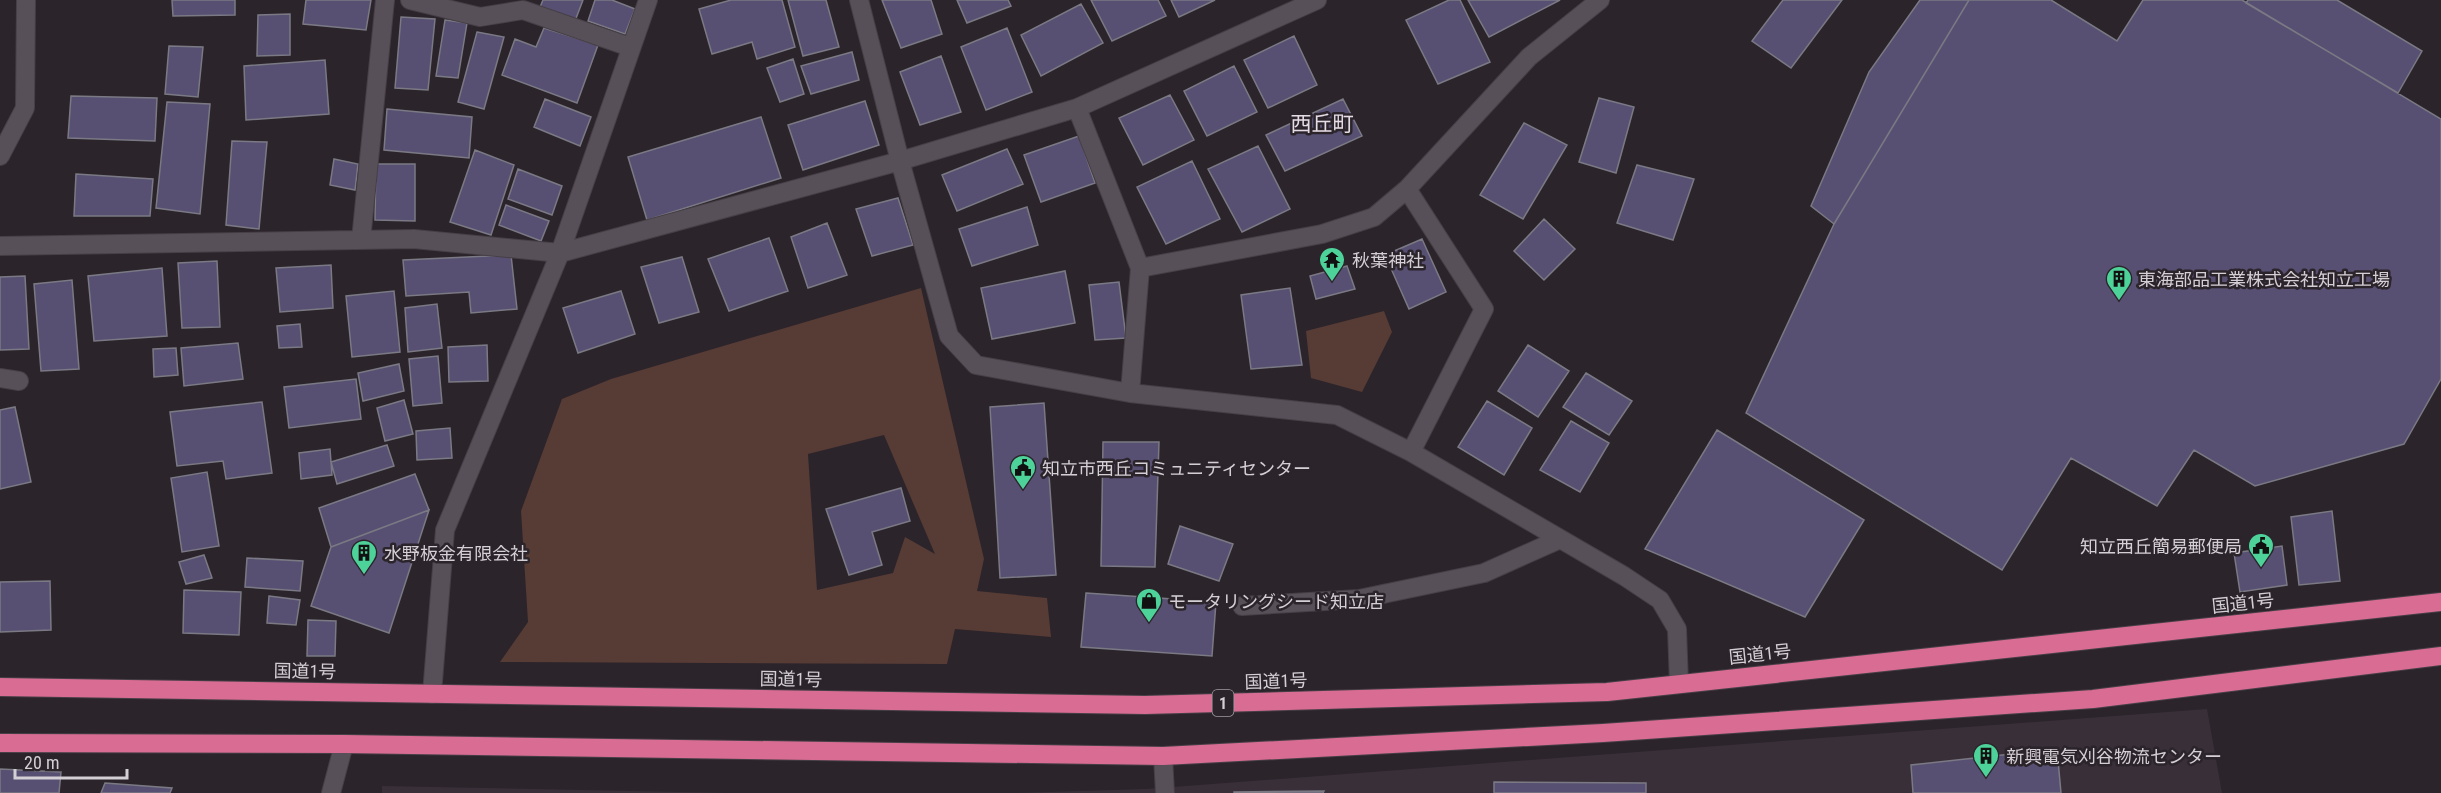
<svg xmlns="http://www.w3.org/2000/svg" width="2441" height="793" font-family="'Roboto Condensed','Noto Sans JP',sans-serif">
<style>
.built{fill:#392f39}
.green{fill:#573b35;fill-rule:evenodd}
.building{fill:#575072;stroke:#7b7984;stroke-width:1.5}
.lines{fill:none;stroke-linecap:round;stroke-linejoin:round}
.minor-casing{stroke:#463f46;stroke-width:20}
.highway-casing{stroke:#463f46;stroke-width:20}
.minor{stroke:#585058;stroke-width:18}
.highway{stroke:#d96c92;stroke-width:18}
.labels{text-anchor:middle;dominant-baseline:central;stroke-width:5;stroke-linejoin:round;paint-order:stroke}
.shield{fill:#2b242b;stroke:#a19ca1;stroke-width:1.5}
.shield-label{font-size:16px;font-weight:bold;fill:#d4cfd4}
.poi-label{font-size:18px;fill:#d4cfd4;stroke:#2b242b;text-anchor:start}
.street-label{font-size:18px;fill:#d4cfd4;stroke:#2b242b}
.quarter-label{font-size:21px;fill:#e5dce5;stroke:#2b242b}
</style>
<rect width="100%" height="100%" fill="#2b242b"/>
<path class="built" d="M2207,709L2222,793H1013L1146,789Z
M382,786L729,793H382Z"/>
<path class="green" d="M921,288L984,559L977,591L1047,598L1051,637L955,629L947,664L500,662L528,622L521,511L562,399L611,379ZM884,435L935,554L905,537L893,573L817,590L808,454Z
M1384,311L1392,332L1362,392L1311,378L1306,331Z"/>
<path class="building" d="M172,0H235V15L173,16Z
M306,0H371L366,30L303,24Z
M543,0H583L575,21L540,7Z
M595,0H612L635,9L625,34L588,21Z
M731,0H782L795,47L757,59L752,42L712,54L699,9Z
M788,0H826L839,47L803,56Z
M882,0H931L942,34L901,48Z
M957,0H1008L1011,6L967,23Z
M1091,0H1158L1166,16L1112,41Z
M1171,0H1215L1179,17Z
M1449,0H1460L1490,62L1438,84L1406,20Z
M1468,0H1560L1489,37Z
M1783,0H1842L1791,68L1752,41Z
M1920,0H1969L1834,224L1811,206L1869,72Z
M1969,0H2051L2117,41L2143,0H2242L2441,119V379L2404,444L2255,486L2194,450L2157,506L2071,458L2002,570L1746,413L1834,224Z
M2248,0H2337L2422,51L2398,93L2246,3Z
M1081,4L1103,43L1041,76L1021,35Z
M290,14V55L257,56L258,15Z
M401,17L435,19L428,90L395,88Z
M445,20L467,23L458,78L436,76Z
M544,28L598,45L577,103L502,75L515,39L536,47Z
M1007,28L1032,92L986,110L961,47Z
M477,32L504,37L484,109L458,102Z
M1294,36L1317,85L1268,108L1244,60Z
M169,46L203,47L198,97L165,94Z
M852,52L859,80L811,94L801,66Z
M941,56L961,112L920,125L900,72Z
M793,59L804,94L780,102L767,68Z
M325,60L329,114L246,120L244,66Z
M1234,66L1257,112L1207,136L1184,91Z
M1170,95L1194,140L1143,165L1119,118Z
M71,96L157,98L155,141L68,138Z
M1599,98L1634,107L1616,173L1579,162Z
M545,99L591,117L580,146L534,127Z
M1343,99L1362,136L1285,171L1266,135Z
M865,101L879,145L803,170L788,125Z
M167,102L210,104L200,214L156,208Z
M387,109L472,117L469,158L384,150Z
M761,117L781,178L647,220L628,157Z
M1524,123L1567,145L1523,219L1480,195Z
M1079,136L1095,183L1041,202L1024,155Z
M232,141L267,142L259,229L226,225Z
M1258,146L1290,209L1242,232L1208,169Z
M1007,149L1023,184L957,211L942,175Z
M475,150L514,165L491,235L450,222Z
M334,159L358,164L355,190L330,185Z
M1192,161L1220,219L1166,244L1137,187Z
M376,164H415V221L375,220Z
M1637,165L1694,179L1673,240L1617,223Z
M518,169L562,186L552,215L508,199Z
M76,174L153,179L150,216H74Z
M898,198L913,245L872,256L856,209Z
M506,205L549,221L541,241L499,225Z
M1027,207L1038,245L972,266L959,229Z
M1544,219L1575,249L1544,280L1514,251Z
M827,223L847,275L808,288L791,237Z
M769,238L788,291L729,311L708,259Z
M1422,239L1446,292L1409,309L1385,255Z
M511,255L517,309L471,313L469,292L406,296L403,260Z
M682,257L699,312L659,323L641,267Z
M217,261L220,327L182,328L178,263Z
M331,265L333,308L280,312L276,268Z
M1347,266L1355,289L1316,299L1310,276Z
M162,268L167,336L94,341L88,276Z
M1065,271L1075,323L992,339L981,288Z
M25,276L29,349L0,350V277Z
M72,280L79,369L41,371L34,284Z
M1119,282L1126,338L1095,340L1089,285Z
M1290,288L1302,365L1251,369L1241,295Z
M394,291L400,352L352,357L346,296Z
M621,291L635,334L578,353L563,308Z
M437,304L442,348L408,352L405,308Z
M300,324L302,347L279,348L277,326Z
M238,343L243,379L184,386L181,348Z
M487,345L488,381L449,382L448,347Z
M1528,345L1569,371L1538,417L1498,391Z
M176,348L178,375L154,377L153,349Z
M438,356L442,403L413,406L409,359Z
M399,364L404,391L363,401L358,373Z
M1586,373L1632,401L1609,435L1563,407Z
M356,379L361,419L289,428L284,387Z
M404,400L413,434L385,441L377,408Z
M1487,401L1532,428L1504,475L1458,447Z
M262,402L272,473L226,479L223,461L177,466L170,412Z
M1044,403L1056,575L1000,578L990,407Z
M15,407L31,482L0,489V410Z
M1571,421L1609,443L1580,492L1540,470Z
M450,428L452,458L417,460L416,431Z
M1717,430L1864,520L1805,617L1645,549Z
M1103,442H1159L1155,567L1101,566Z
M387,445L394,466L337,484L331,462Z
M330,449L332,475L301,479L299,453Z
M207,472L219,546L182,552L171,478Z
M415,474L429,510L331,547L319,508Z
M901,488L910,521L872,532L882,565L849,575L826,509Z
M429,510L389,633L311,606L331,547Z
M2332,511L2340,581L2299,585L2291,517Z
M1180,526L1233,544L1219,581L1168,564Z
M2282,546L2287,585L2240,592L2234,553Z
M204,555L212,578L186,584L179,562Z
M247,558L303,561L300,591L245,587Z
M50,581L51,630L0,632V582Z
M184,590L241,592L239,635L183,633Z
M1086,593L1216,602L1212,656L1081,647Z
M269,596L300,600L296,625L267,623Z
M308,620L336,621L335,656H307Z
M2057,749L2061,793H1913L1911,765Z
M0,769L61,772L59,793H0Z
M1494,782L1646,783V793H1494Z
M105,783L172,788L170,793H101Z
M1324,791L1323,793H1234V792Z"/>
<g class="lines">
<defs>
<path id="minor" d="M410,0L480,17L523,10L630,47
M859,0L900,161L949,336L976,365L1130,393L1337,415L1411,452L1624,576L1660,600L1677,629L1679,684
M1077,108L1140,268
M0,156L25,108L26,0
M1407,189L1484,309L1411,452
M361,240L385,0
M0,246L414,239L560,253L900,161L1077,108L1317,0
M0,378L19,381
M1130,393L1140,268L1322,234L1374,217L1407,189L1529,57L1600,0
M1242,606L1359,599L1484,573L1560,539
M432,694L445,530L560,253L648,0
M1163,756L1165,793
M331,793L344,744"/>
<path id="highway" d="M0,687L1145,705L1607,692L2441,602
M0,743L344,744L1163,756L1603,733L2093,699L2441,656"/>
</defs>
<use href="#minor" class="minor-casing"/>
<use href="#highway" class="highway-casing"/>
<use href="#minor" class="minor"/>
<use href="#highway" class="highway"/>
</g>
<defs>
<symbol id="temple-pin" viewBox="-11 -11 22 30"><path d="M0 17L-7.5 6A9.5 9.5 0 1 1 7.5 6Z" fill="#4dd39a" stroke="#2b242b"/><path d="M0-6L5-2H3V0L6.5 2.5H4V6H1.5V3h-3V6H-4V2.5H-6.5L-3 0V-2H-5Z" fill="#111"/></symbol>
<symbol id="building-pin" viewBox="-11 -11 22 30"><path d="M0 17L-7.5 6A9.5 9.5 0 1 1 7.5 6Z" fill="#4dd39a" stroke="#2b242b"/><path d="M-4-6H4V6H1V3H-1V6H-4ZM-2.5-4.3h1.7v1.8h-1.7ZM.8-4.3h1.7v1.8H.8ZM-2.5-1h1.7V.8h-1.7ZM.8-1h1.7V.8H.8Z" fill="#111"/></symbol>
<symbol id="civic-pin" viewBox="-11 -11 22 30"><path d="M0 17L-7.5 6A9.5 9.5 0 1 1 7.5 6Z" fill="#4dd39a" stroke="#2b242b"/><path d="M-.6-6.5H3V-4.5H.6V-3L4-1V1h2V6H-6V1h2V-1L-.6-3ZM-1.2 2.5V6h2.4V2.5Z" fill="#111"/></symbol>
<symbol id="shop-pin" viewBox="-11 -11 22 30"><path d="M0 17L-7.5 6A9.5 9.5 0 1 1 7.5 6Z" fill="#4dd39a" stroke="#2b242b"/><path d="M-5-2.5h2.3a2.7 3.5 0 0 1 5.4 0H5L5.5 6h-11ZM-1.5-2.5h3a1.5 2.3 0 0 0-3 0Z" fill="#111"/></symbol>
</defs>
<g fill-rule="evenodd">
<use href="#temple-pin" x="1317" y="245" width="30" height="40"/>
<use href="#building-pin" x="2104" y="264" width="30" height="40"/>
<use href="#civic-pin" x="1008" y="453" width="30" height="40"/>
<use href="#civic-pin" x="2246" y="531" width="30" height="40"/>
<use href="#building-pin" x="349" y="538" width="30" height="40"/>
<use href="#shop-pin" x="1134" y="586" width="30" height="40"/>
<use href="#building-pin" x="1971" y="741" width="30" height="40"/>
</g>
<g class="labels">
<rect class="shield" x="1212.5" y="690" width="21" height="26" rx="4.5"/>
<g class="shield-label">
<text x="1223" y="703">1</text>
</g>
<g class="poi-label">
<text x="1352" y="260">秋葉神社</text>
<text x="2138" y="279">東海部品工業株式会社知立工場</text>
<text x="1042" y="468">知立市西丘コミュニティセンター</text>
<text x="2242" y="546" text-anchor="end">知立西丘簡易郵便局</text>
<text x="384" y="553">水野板金有限会社</text>
<text x="1168" y="601">モータリングシード知立店</text>
<text x="2006" y="756">新興電気刈谷物流センター</text>
</g>
<g class="street-label">
<text transform="translate(2243 603) rotate(-6)">国道1号</text>
<text transform="translate(1760 654) rotate(-6)">国道1号</text>
<text transform="translate(305 671) rotate(1)">国道1号</text>
<text transform="translate(791 679) rotate(1)">国道1号</text>
<text transform="translate(1276 681) rotate(-2)">国道1号</text>
</g>
<g class="quarter-label">
<text x="1322" y="124">西丘町</text>
</g>
</g>
<path d="M15 769v9h112v-9" fill="none" stroke="#d4cfd4" stroke-width="3"/>
<text x="24" y="769" font-size="18" fill="#d4cfd4" stroke="#2b242b" stroke-width="4.5" paint-order="stroke">20 m</text>
</svg>
